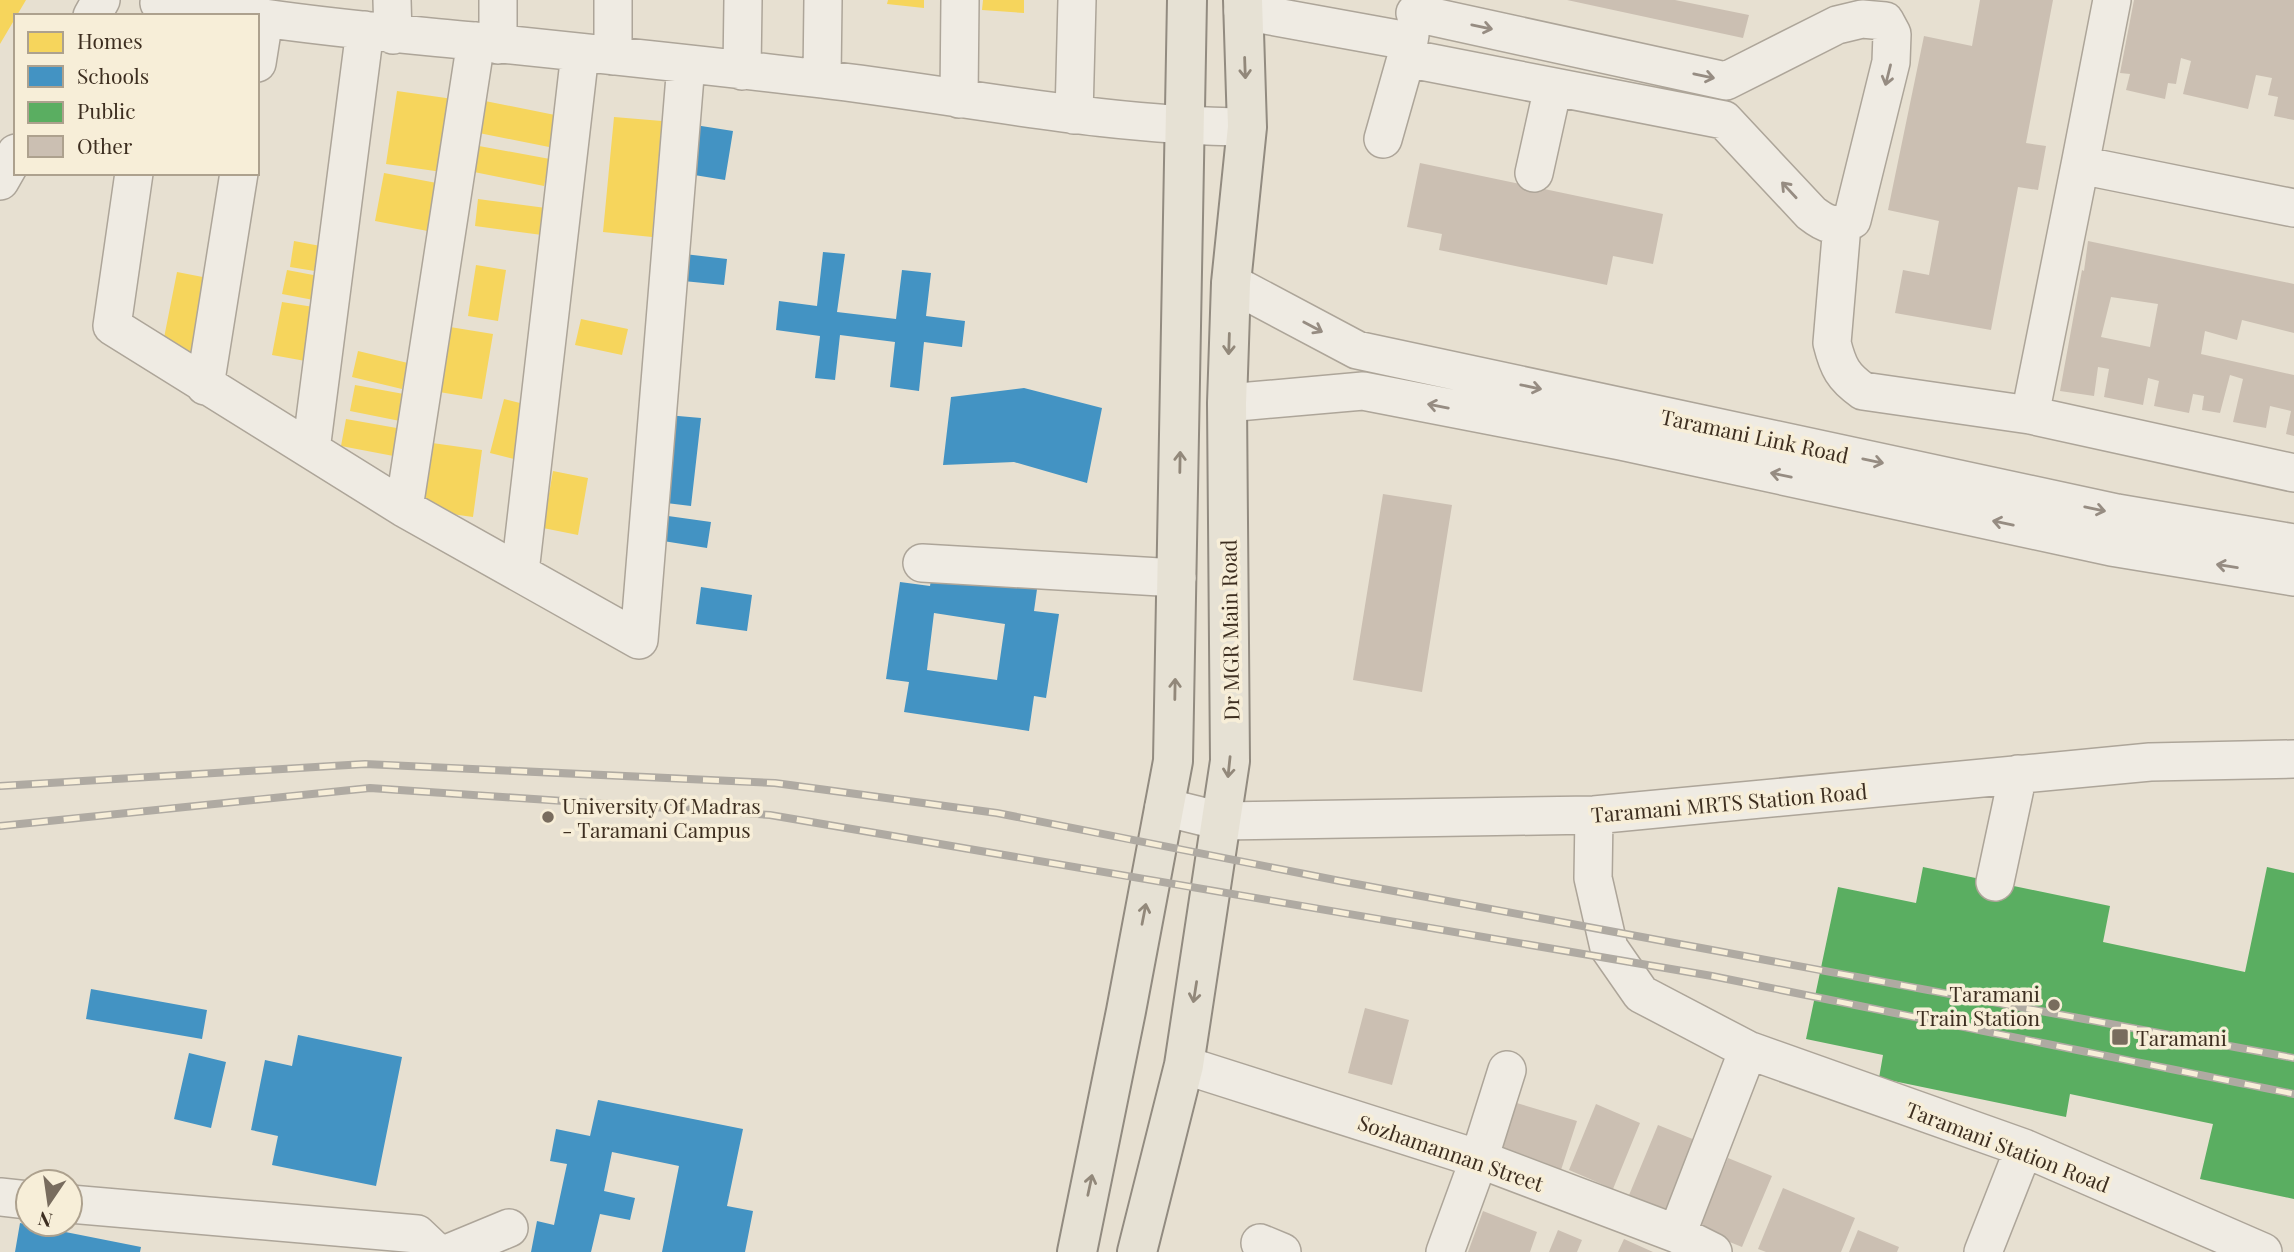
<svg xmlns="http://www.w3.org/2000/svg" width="2294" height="1252" font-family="'Playfair Display',serif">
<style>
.homes{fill:#f6d55c}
.schools{fill:#4393c3;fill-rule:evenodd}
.public{fill:#5aae61}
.building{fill:#cbbfb2;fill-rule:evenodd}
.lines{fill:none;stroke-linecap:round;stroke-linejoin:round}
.minor-casing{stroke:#ada599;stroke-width:40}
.major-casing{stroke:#928b80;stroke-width:42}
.minor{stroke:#efebe3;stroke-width:37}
.major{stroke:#e6e1d4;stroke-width:38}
.rail-casing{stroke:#afaaa2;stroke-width:8}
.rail{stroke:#f7eed8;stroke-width:5;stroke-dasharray:16;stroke-linecap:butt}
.oneway{stroke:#968c82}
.oneway2{stroke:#92887a}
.poi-dot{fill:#786c5e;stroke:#f7eed8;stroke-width:2.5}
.labels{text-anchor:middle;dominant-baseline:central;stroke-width:7;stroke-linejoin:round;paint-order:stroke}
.street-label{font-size:21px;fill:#3d2e20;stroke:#f7eed8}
.poi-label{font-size:21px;fill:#3d2e20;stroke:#f7eed8;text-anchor:start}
</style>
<rect width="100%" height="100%" fill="#e7e0d1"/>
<path class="homes" d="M0,0H26L0,44Z
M888,0H924V8L887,4Z
M983,0H1024V13L982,10Z
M397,91L453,99L442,172L386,164Z
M485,101L555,115L549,147L479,133Z
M614,117L662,121L652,237L603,232Z
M479,146L550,159L544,186L474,172Z
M384,173L442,184L433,232L375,221Z
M478,199L546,208L542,235L475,226Z
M294,241L331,248L327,273L290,267Z
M476,265L506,270L498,321L468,316Z
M287,270L329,278L324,302L282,294Z
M177,272L213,279L198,356L162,348Z
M282,302L320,308L311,362L272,355Z
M581,319L628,329L622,355L575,345Z
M450,327L493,334L482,399L439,392Z
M358,351L408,363L402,389L352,377Z
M355,385L420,397L415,424L350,411Z
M504,399L528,405L514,459L490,453Z
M346,419L408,430L404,458L341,446Z
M425,442L482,450L473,517L415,509Z
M553,471L588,478L578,535L543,528Z"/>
<path class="schools" d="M695,125L733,131L725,180L688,174Z
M823,252L845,254L837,312L896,319L902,270L931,273L926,316L965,321L962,347L924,342L919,391L890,387L895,342L840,335L835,380L815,378L820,336L776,330L779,301L817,306Z
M676,253L727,259L724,285L673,280Z
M1024,388L1102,408L1087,483L1014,462L943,465L951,397Z
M667,415L701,418L691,506L658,502Z
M661,515L711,522L707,548L657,540Z
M933,567L1038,582L1034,611L1059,614L1046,698L1034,696L1029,731L904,712L909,682L886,679L900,582L930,586ZM934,613L1005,624L997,680L927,670Z
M701,587L752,595L747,631L696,624Z
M91,989L207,1010L202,1039L86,1019Z
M298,1035L402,1057L376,1186L272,1165L278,1136L251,1130L265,1060L292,1066Z
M189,1053L226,1062L211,1128L174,1119Z
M598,1100L743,1129L727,1206L753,1211L745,1252H662L679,1166L612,1152L604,1191L635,1198L630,1220L600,1214L591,1252H531L537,1221L554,1225L567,1164L550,1161L556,1129L590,1136Z
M20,1223L141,1247L140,1252H15Z"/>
<path class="public" d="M1923,867L2110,906L2103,942L2245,972L2267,867L2294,873V1199L2200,1179L2213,1124L2070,1094L2066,1117L1879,1078L1883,1055L1806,1039L1838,887L1916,903Z"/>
<path class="building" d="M1567,0H1675L1749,15L1743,38Z
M1980,0H2053L2026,143L2046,146L2038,190L2018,187L1991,330L1895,313L1903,270L1929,275L1939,221L1888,210L1924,36L1972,46Z
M2134,0H2294V120L2274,116L2278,97L2268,95L2272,78L2256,75L2248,109L2183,94L2191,61L2181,58L2176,84L2168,83L2165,99L2126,90L2130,74L2120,73Z
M1420,163L1663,214L1653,264L1613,256L1607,285L1439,250L1442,234L1407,227Z
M2088,241L2294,284V333L2242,320L2237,340L2205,331L2201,354L2294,375V436L2286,434L2291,411L2270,406L2266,428L2233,422L2243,379L2230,375L2220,413L2202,410L2204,396L2193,394L2189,413L2154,406L2159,381L2148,378L2143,405L2104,397L2109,369L2098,367L2094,396L2060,391L2082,270L2084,271ZM2111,297L2158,304L2150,347L2101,337Z
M1383,494L1452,505L1422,692L1353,680Z
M1365,1008L1409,1020L1392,1085L1348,1073Z
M1510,1101L1577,1121L1561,1170L1495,1150Z
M1596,1104L1640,1123L1613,1189L1569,1170Z
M1658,1125L1705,1144L1674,1220L1627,1200Z
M1728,1158L1772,1176L1742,1247L1698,1229Z
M1783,1188L1855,1218L1841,1252H1766L1758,1249Z
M1483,1211L1537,1232L1530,1252H1468Z
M1558,1230L1582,1240L1577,1252H1549Z
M1858,1230L1899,1247L1897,1252H1849Z
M1624,1239L1653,1252H1618Z"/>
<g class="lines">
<defs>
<path id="minor" d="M160,0L159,3L245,16
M392,0L393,35
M2112,0L2080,165L2294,208
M1243,11L1408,41
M92,16L101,0
M257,17C329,28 401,34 473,41C589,53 705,65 821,79C963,96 1104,126 1247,127
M498,45V0
M613,56V0
M1406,58L1724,120L1811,213C1825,224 1835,229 1852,220L1891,62L1892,34L1885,21L1862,19L1837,25L1726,81L1415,13
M257,63L264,19
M742,71L743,0
M822,79L823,0
M959,99L960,0
M1074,115L1077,0
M1383,139L1406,58L1410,35
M134,173L112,326L404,508L639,640L686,64
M1534,173L1553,87
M0,181L16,153
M1842,225L1832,343C1838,367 1843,377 1863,391L2030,415L2294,473
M1231,283L1357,350L2117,513L2294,543
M205,386L239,173
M1227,403L1363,391L1621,441L2111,547L2294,577
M2030,415L2080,165
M311,450L365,30
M404,508L476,41
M922,563L1177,578
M520,572L580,53
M1164,807L1221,821L1594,815L2150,762L2294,759
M1594,815L1593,878L1609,948L1641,994L1748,1050L2024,1148L2263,1252
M1995,882L2018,774
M1184,1065L1479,1159L1677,1234L1713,1252
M0,1197L28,1200
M70,1204L417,1234L436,1252
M1677,1234L1748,1050
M1260,1243L1282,1252
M451,1252L509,1228
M1445,1252L1479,1159L1507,1070
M1983,1252L2024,1148"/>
<path id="major" d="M1077,1252L1126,1011L1173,761L1187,0
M1137,1252L1184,1065L1230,761L1227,403L1231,283L1247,127L1243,0"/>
</defs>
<use href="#minor" class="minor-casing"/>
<use href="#major" class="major-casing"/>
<use href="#minor" class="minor"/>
<use href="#major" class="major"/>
<defs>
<path id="rail" d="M0,786L365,764L775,783L997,813L1340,881L2294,1058
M0,826L370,788L770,815L1712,976L2294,1094"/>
</defs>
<use href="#rail" class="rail-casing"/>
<use href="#rail" class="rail"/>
</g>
<defs><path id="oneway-shaft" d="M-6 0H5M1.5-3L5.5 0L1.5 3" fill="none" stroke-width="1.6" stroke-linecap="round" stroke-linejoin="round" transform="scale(1.75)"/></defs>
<g class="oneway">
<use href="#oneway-shaft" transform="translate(1482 27) rotate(12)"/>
<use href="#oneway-shaft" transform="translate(1888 75) rotate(104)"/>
<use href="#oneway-shaft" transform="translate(1704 76) rotate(12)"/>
<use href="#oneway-shaft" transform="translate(1789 190) rotate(-133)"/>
<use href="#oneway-shaft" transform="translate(1313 327) rotate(28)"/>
<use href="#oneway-shaft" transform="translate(1531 387) rotate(12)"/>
<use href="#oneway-shaft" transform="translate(1438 406) rotate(-169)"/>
<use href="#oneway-shaft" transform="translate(1873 461) rotate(12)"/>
<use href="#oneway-shaft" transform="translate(1781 475) rotate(-168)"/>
<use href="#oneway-shaft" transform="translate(2095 509) rotate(12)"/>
<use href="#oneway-shaft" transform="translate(2003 523) rotate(-168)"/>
<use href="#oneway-shaft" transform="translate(2227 566) rotate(-171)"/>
</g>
<g class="oneway2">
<use href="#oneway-shaft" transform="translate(1245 68) rotate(88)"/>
<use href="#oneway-shaft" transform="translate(1229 344) rotate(92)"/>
<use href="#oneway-shaft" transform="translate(1180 462) rotate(-89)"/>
<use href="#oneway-shaft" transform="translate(1175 689) rotate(-89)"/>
<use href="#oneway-shaft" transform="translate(1229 767) rotate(96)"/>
<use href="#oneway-shaft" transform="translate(1144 914) rotate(-79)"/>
<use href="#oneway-shaft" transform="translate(1195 992) rotate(99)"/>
<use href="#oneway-shaft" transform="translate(1090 1185) rotate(-78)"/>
</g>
<g class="poi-dot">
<circle cx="548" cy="817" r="7"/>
<circle cx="2054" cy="1005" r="7"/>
<rect x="2111" y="1028" width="18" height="18" rx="3.5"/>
</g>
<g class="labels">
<g class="street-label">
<text transform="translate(1755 435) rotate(12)">Taramani Link Road</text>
<text transform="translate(1229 630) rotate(-91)">Dr MGR Main Road</text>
<text transform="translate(1729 802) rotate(-5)">Taramani MRTS Station Road</text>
<text transform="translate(2008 1146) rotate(21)">Taramani Station Road</text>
<text transform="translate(1451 1152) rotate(19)">Sozhamannan Street</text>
</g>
<g class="poi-label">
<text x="562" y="805">University Of Madras<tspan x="562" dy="24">- Taramani Campus</tspan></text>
<text x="2040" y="993" text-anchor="end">Taramani<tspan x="2040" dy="24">Train Station</tspan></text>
<text x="2136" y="1037">Taramani</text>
</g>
</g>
<rect x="14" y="14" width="245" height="161" fill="#f7eed8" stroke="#ada18e" stroke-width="2"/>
<rect x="28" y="32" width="35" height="21" fill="#f6d55c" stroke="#ada18e" stroke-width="2"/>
<text x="77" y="49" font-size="21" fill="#3d2e20">Homes</text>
<rect x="28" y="66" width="35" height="21" fill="#4393c3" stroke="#ada18e" stroke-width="2"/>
<text x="77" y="84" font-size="21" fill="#3d2e20">Schools</text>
<rect x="28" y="102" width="35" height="21" fill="#5aae61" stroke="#ada18e" stroke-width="2"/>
<text x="77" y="119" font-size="21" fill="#3d2e20">Public</text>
<rect x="28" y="136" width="35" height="21" fill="#cbbfb2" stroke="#ada18e" stroke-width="2"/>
<text x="77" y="154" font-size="21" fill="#3d2e20">Other</text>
<g transform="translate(49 1203) rotate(193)"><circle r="33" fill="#f7eed8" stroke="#ada18e" stroke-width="2"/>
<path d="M0-5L12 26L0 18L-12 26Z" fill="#786c5e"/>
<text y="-10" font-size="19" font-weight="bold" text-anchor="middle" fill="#3d2e20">N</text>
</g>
</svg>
